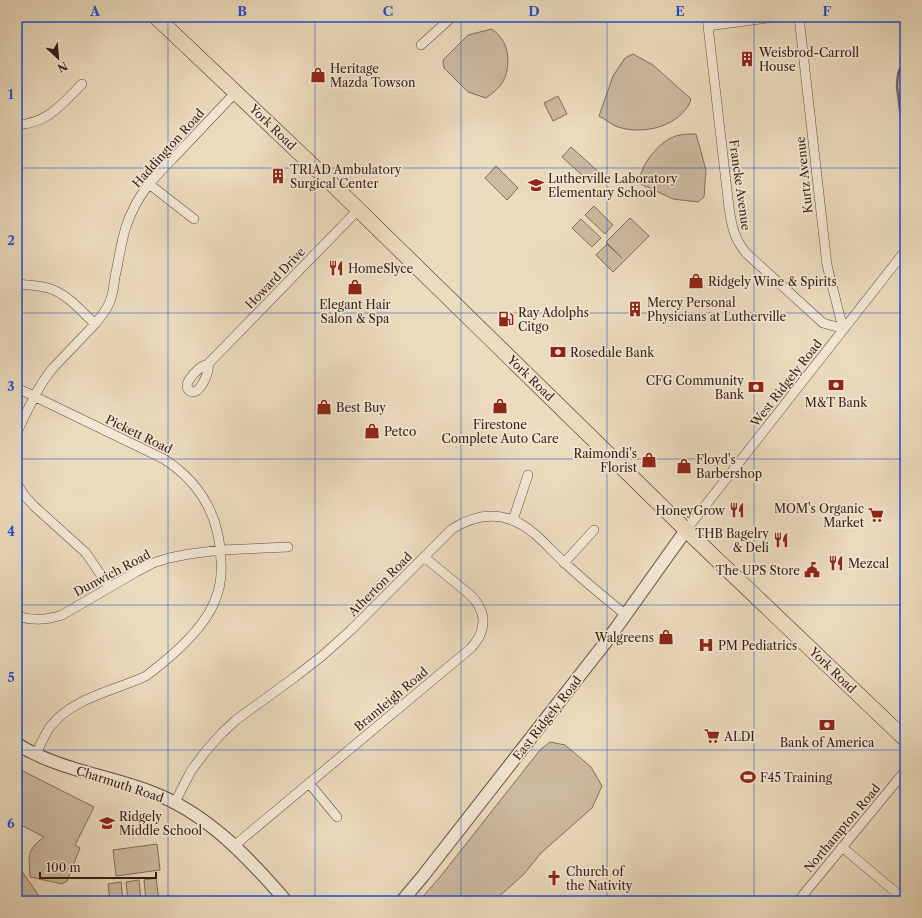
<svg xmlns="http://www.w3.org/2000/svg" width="922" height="918" font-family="'Libre Caslon Text',serif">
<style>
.green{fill:#cdbba1;stroke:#826c5a}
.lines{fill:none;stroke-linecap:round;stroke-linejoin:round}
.stream{stroke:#7e6857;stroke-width:2.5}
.minor-casing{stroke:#644c3e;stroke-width:10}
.tertiary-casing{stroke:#644c3e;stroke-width:14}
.primary-casing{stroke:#361c13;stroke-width:16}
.minor{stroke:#f3e8d5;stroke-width:9}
.tertiary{stroke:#f3e8d5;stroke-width:12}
.primary{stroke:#ecdcbe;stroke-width:15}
.grid{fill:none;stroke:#1d4ed8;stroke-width:1;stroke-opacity:0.55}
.labels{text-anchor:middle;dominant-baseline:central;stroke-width:3.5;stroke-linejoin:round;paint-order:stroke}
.poi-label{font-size:12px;fill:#361c13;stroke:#f3e8d5;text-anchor:start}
.street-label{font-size:12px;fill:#361c13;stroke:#f3e8d5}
.neatline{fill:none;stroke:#1d4ed8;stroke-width:1.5}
.grid-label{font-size:13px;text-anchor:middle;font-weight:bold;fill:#1d4ed8}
</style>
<rect width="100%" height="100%" fill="#ecdcbe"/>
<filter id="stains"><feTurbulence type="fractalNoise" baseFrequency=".005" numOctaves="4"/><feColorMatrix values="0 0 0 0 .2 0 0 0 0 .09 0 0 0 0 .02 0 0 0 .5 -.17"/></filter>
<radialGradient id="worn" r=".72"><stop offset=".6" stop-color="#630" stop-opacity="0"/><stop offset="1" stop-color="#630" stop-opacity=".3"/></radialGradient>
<path class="green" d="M492,29C495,32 499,34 501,38C510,49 510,71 502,83C498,89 492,94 486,98L468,92L444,68L443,60L468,35Z
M633,54L653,65L691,99C690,103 688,107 685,110C670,129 640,134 618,127C612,125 605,119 599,116L613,76L625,58Z
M558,96L567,114L553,121L544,103Z
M696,134L706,170L704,197L698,202L673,199L639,183C640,179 640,174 642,171C646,159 660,143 671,138C678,134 688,134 696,134Z
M571,147L602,175L592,184L562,157Z
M496,166L518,188L507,200L485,178Z
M594,206L613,225L605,234L585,215Z
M630,218L649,236L613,272L596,255L607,244L622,258L606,242Z
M581,219L601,238L592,247L572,228Z
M550,742L565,745L591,767L602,786L592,808L541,853L524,874L494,901H419L440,877L540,750Z
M17,768L94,807L75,845L80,848L67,881L62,884L30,877C29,857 26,850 44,837L17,823Z
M157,844L160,870L116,876L113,850Z
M17,864L39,896L31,901H17Z
M156,878L159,901H146L144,880Z
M139,880L141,901H128L126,882Z
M121,882L123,901H110L108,884Z"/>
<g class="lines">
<path class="stream" d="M905,63C897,70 898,75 897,86L905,150
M904,189L905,185"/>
<defs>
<path id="minor" d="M707,17L729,208C732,227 734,239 747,254L823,323L844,329
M799,17L827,265L840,317L844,329
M708,26L774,17
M421,45L452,17
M17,125C48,123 61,105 82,84
M149,184L194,219
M17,284C27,285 38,285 48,288C68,294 81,311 95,324
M208,364C208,364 209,369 208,370C207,376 199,396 190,391C181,385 195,372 200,368C202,366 205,365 208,364L358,210
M17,388L164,459C201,483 220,516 221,561C222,575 220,590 214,603C202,631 170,658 146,676C114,691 72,698 50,727C44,736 40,745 36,754
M17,432C28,410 37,387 53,368L95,324C101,317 107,310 110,301C113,294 114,285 115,277C120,255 122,232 132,212C142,188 163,169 181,150C199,131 218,111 236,92
M17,484L24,495L34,506L86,553L109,587
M513,520L528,475
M686,530L905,251
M564,563L594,530
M17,616C33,621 46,620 62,615L136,572L153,563L169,558L189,554L221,550L288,547
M309,783L337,817
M175,802L191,771L206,751L222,733L236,720L295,677L322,656L351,630L452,529C482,510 510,512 536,535C546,544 555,554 565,563C584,581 605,598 626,615
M235,845L471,648C474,644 477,641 479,637C488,620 481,604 468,593L424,557
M842,847L905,900
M799,901L803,895L905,771"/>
<path id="tertiary" d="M17,744C58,770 107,775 151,792C207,813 248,857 286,901
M402,901L423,876L609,638L686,530"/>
<path id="primary" d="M156,17L328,180L686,530L905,739"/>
</defs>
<use href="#minor" class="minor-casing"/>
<use href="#tertiary" class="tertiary-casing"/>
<use href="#primary" class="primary-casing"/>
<use href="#minor" class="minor"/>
<use href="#tertiary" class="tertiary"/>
<use href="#primary" class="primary"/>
</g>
<path class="grid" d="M168,17V901M315,17V901M461,17V901M607,17V901M754,17V901M17,168H905M17,313H905M17,459H905M17,605H905M17,750H905"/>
<defs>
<symbol id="building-bare" viewBox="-9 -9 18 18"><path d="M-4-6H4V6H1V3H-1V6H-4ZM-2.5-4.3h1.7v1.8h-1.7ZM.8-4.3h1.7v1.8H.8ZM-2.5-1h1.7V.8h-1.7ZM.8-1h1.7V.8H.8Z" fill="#8f2418" stroke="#f3e8d5" stroke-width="2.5" paint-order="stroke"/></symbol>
<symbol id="shop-bare" viewBox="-9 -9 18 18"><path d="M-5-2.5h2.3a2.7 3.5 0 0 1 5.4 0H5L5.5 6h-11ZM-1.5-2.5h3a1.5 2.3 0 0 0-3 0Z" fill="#8f2418" stroke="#f3e8d5" stroke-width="2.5" paint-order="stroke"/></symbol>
<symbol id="school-bare" viewBox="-9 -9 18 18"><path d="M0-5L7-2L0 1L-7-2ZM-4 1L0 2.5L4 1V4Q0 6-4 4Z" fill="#8f2418" stroke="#f3e8d5" stroke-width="2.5" paint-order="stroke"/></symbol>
<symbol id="restaurant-bare" viewBox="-9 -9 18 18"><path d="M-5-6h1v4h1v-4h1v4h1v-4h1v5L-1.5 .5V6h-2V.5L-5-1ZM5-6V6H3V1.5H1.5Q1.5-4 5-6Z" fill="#8f2418" stroke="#f3e8d5" stroke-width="2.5" paint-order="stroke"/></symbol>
<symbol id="fuel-bare" viewBox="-9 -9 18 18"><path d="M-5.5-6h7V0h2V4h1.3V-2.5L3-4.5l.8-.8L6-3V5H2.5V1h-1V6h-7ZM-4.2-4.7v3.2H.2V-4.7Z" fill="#8f2418" stroke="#f3e8d5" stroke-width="2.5" paint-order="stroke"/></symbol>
<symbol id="bank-bare" viewBox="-9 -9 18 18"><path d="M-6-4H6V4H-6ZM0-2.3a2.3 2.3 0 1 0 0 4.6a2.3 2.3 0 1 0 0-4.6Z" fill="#8f2418" stroke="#f3e8d5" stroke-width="2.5" paint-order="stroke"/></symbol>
<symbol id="supermarket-bare" viewBox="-9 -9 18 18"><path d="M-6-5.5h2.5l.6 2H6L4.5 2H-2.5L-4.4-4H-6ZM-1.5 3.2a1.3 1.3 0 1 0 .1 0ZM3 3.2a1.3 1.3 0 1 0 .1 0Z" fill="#8f2418" stroke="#f3e8d5" stroke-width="2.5" paint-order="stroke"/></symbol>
<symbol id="civic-bare" viewBox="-9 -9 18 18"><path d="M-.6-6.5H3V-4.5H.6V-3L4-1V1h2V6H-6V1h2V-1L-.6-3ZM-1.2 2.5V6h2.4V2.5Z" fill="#8f2418" stroke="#f3e8d5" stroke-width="2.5" paint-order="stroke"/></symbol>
<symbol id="hospital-bare" viewBox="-9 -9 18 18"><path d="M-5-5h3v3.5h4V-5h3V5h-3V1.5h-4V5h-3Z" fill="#8f2418" stroke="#f3e8d5" stroke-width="2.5" paint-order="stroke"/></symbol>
<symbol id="stadium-bare" viewBox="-9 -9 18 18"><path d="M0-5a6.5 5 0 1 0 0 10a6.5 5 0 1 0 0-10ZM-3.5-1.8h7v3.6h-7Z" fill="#8f2418" stroke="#f3e8d5" stroke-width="2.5" paint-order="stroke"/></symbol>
<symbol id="church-bare" viewBox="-9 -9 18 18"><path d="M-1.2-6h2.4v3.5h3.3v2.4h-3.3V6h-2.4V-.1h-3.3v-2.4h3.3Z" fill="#8f2418" stroke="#f3e8d5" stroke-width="2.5" paint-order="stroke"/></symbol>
</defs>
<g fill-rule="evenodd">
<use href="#building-bare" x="736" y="48" width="22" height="22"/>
<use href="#shop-bare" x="307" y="64" width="22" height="22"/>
<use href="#building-bare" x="267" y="165" width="22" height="22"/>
<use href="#school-bare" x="525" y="174" width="22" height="22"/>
<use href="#restaurant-bare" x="325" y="257" width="22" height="22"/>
<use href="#shop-bare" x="685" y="270" width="22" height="22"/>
<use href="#shop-bare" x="344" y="276" width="22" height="22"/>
<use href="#building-bare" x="624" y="298" width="22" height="22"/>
<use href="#fuel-bare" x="495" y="308" width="22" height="22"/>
<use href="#bank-bare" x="547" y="341" width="22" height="22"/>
<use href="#bank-bare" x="825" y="374" width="22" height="22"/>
<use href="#bank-bare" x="745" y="376" width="22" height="22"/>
<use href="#shop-bare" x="489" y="395" width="22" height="22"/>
<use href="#shop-bare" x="313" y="396" width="22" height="22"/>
<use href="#shop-bare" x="361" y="420" width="22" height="22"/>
<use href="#shop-bare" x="638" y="449" width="22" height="22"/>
<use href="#shop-bare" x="673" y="455" width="22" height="22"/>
<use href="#restaurant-bare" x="726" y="499" width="22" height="22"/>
<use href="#supermarket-bare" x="865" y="504" width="22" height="22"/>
<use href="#restaurant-bare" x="770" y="529" width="22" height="22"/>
<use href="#restaurant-bare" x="825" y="552" width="22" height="22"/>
<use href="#civic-bare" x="801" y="559" width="22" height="22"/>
<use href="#shop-bare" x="655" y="626" width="22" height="22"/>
<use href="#hospital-bare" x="695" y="634" width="22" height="22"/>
<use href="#bank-bare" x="816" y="714" width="22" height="22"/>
<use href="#supermarket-bare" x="701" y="725" width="22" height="22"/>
<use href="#stadium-bare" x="737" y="766" width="22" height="22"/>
<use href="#school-bare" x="96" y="812" width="22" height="22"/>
<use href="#church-bare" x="543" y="867" width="22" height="22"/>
</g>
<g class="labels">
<g class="poi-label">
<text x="759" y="52">Weisbrod-Carroll<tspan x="759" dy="14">House</tspan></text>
<text x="330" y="68">Heritage<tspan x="330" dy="14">Mazda Towson</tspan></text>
<text x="290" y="169">TRIAD Ambulatory<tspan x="290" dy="14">Surgical Center</tspan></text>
<text x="548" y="178">Lutherville Laboratory<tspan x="548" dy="14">Elementary School</tspan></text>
<text x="348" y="268">HomeSlyce</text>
<text x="708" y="281">Ridgely Wine &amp; Spirits</text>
<text x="647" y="302">Mercy Personal<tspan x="647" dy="14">Physicians at Lutherville</tspan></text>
<text x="355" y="304" text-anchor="middle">Elegant Hair<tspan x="355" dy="14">Salon &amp; Spa</tspan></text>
<text x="518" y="312">Ray Adolphs<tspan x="518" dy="14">Citgo</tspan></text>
<text x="570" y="352">Rosedale Bank</text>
<text x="744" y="380" text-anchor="end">CFG Community<tspan x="744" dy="14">Bank</tspan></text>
<text x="836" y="402" text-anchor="middle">M&amp;T Bank</text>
<text x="336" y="407">Best Buy</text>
<text x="500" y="424" text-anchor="middle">Firestone<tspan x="500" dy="14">Complete Auto Care</tspan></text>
<text x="384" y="431">Petco</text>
<text x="637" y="453" text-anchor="end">Raimondi's<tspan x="637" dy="14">Florist</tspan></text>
<text x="696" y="459">Floyd's<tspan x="696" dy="14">Barbershop</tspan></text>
<text x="864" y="508" text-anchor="end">MOM's Organic<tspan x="864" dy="14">Market</tspan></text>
<text x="725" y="510" text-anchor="end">HoneyGrow</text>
<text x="769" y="533" text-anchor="end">THB Bagelry<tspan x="769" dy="14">&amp; Deli</tspan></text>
<text x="848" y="563">Mezcal</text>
<text x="800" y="570" text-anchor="end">The UPS Store</text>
<text x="654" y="637" text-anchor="end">Walgreens</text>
<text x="718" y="645">PM Pediatrics</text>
<text x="724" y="736">ALDI</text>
<text x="827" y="742" text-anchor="middle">Bank of America</text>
<text x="760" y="777">F45 Training</text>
<text x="119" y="816">Ridgely<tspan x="119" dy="14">Middle School</tspan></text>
<text x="566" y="871">Church of<tspan x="566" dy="14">the Nativity</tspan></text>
</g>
<g class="street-label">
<text transform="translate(273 127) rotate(44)">York Road</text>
<text transform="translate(168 148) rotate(-48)">Haddington Road</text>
<text transform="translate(804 175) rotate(-96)">Kurtz Avenue</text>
<text transform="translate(740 185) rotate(82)">Francke Avenue</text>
<text transform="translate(275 278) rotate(-46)">Howard Drive</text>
<text transform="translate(531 378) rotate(44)">York Road</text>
<text transform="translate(786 383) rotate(-52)">West Ridgely Road</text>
<text transform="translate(139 434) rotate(26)">Pickett Road</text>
<text transform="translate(112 573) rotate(-28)">Dunwich Road</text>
<text transform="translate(380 584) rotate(-45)">Atherton Road</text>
<text transform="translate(833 670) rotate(44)">York Road</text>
<text transform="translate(391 699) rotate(-40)">Bramleigh Road</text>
<text transform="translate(547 718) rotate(-52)">East Ridgely Road</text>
<text transform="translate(120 784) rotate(18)">Charmuth Road</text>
<text transform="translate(842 828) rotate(-50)">Northampton Road</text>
</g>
</g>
<rect width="922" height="918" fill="none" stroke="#ecdcbe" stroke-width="44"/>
<g transform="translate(58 58) rotate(154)" stroke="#f3e8d5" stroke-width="3" paint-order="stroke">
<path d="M0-3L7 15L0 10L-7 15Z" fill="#361c13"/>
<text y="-6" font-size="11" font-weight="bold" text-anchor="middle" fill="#361c13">N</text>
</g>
<path d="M40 872v6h116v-6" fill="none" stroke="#361c13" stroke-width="2"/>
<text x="46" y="872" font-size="12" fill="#361c13" stroke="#f3e8d5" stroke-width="3" paint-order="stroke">100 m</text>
<rect x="22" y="22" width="878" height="874" class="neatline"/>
<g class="grid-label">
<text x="95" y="16">A</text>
<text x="242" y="16">B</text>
<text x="388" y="16">C</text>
<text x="534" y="16">D</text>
<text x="680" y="16">E</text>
<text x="827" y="16">F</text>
<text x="11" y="99">1</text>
<text x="11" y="245">2</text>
<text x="11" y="391">3</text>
<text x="11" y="536">4</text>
<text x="11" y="682">5</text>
<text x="11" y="828">6</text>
</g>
<rect width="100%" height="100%" filter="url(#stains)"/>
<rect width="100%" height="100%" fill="url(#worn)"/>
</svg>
